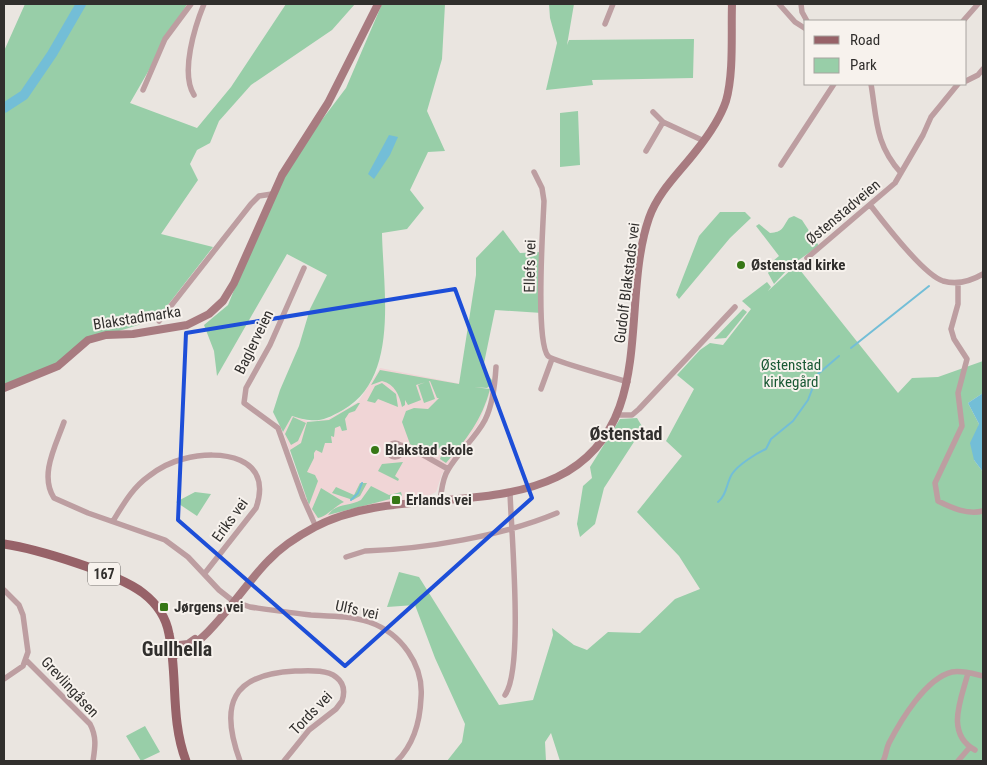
<svg xmlns="http://www.w3.org/2000/svg" width="987" height="765" font-family="'Roboto Condensed',sans-serif">
<style>
.education{fill:#f0d5d6}
.green{fill:#98cea8}
.water{fill:#73bed7}
.lines{fill:none;stroke-linecap:round;stroke-linejoin:round}
.stream{stroke:#73bed7;stroke-width:2}
.river{stroke:#73bed7;stroke-width:10}
.street{stroke:#bd9ea1;stroke-width:5.5}
.secondary{stroke:#a87b80;stroke-width:8}
.primary{stroke:#976268;stroke-width:9}
.marked{fill:none;stroke:#1d4ed8;stroke-width:4;stroke-linejoin:round}
.poi-dot{fill:#367715;stroke:#f7f2ed;stroke-width:2}
.labels{text-anchor:middle;dominant-baseline:central;stroke-width:4;stroke-linejoin:round;paint-order:stroke}
.shield{fill:#f7f2ed;stroke:#6c6a67;stroke-width:1}
.shield-label{font-size:14px;font-weight:bold;fill:#312f2d}
.street-label{font-size:15px;fill:#312f2d;stroke:#f7f2ed}
.poi-label{font-size:15px;font-weight:bold;fill:#312f2d;stroke:#f7f2ed;text-anchor:start}
.park-label{font-size:15px;fill:#195934;stroke:#f7f2ed}
.quarter-label{font-size:18px;font-weight:bold;fill:#312f2d;stroke:#f7f2ed}
.district-label{font-size:20px;font-weight:bold;fill:#312f2d;stroke:#f7f2ed}
</style>
<rect width="100%" height="100%" fill="#eae5e0"/>
<path class="education" d="M380,368L487,389L493,385L478,425L442,474L436,492L428,496L356,508L322,519L315,518L307,503L300,478L283,432L292,416L311,422L328,419L358,402Z"/>
<path class="green" d="M25,4H187L130,103L197,128L231,87L286,4H355L332,30L251,85L219,121L210,143L197,150L190,164L198,180L161,234L213,247L157,319L97,338L45,372L4,388V51Z
M382,4H445L442,59L427,111L445,151L428,152L410,190L424,208L407,229L382,233C383,289 400,378 343,410C322,422 315,423 292,416L283,432L273,412L280,390L299,346L310,309L327,275L287,254L217,376L214,351L204,325L228,305L269,203L299,150L346,88Z
M549,4H574L567,45L569,40L694,39L693,78L592,80L593,85L546,90L557,43L550,18Z
M578,111L580,165L560,167V113Z
M720,212H745L751,218L730,238L679,299L676,295L699,236Z
M794,216L802,220L819,246L790,266L788,264L786,266L788,269L774,284L768,273L775,263L773,261L779,256L756,226L759,224L770,233C783,232 782,228 789,218Z
M503,230L520,253L542,252V313L495,310L483,368L494,383L487,388L474,387L490,389C482,420 466,440 446,463L440,459L443,451L437,448L431,456L410,444L402,422L406,411L414,408L428,409L439,398H437L430,381L416,385L421,400L408,405L405,400V405L402,407C399,395 395,384 382,381L371,385L380,370L459,384L476,275V258Z
M796,265L898,393L912,378L938,377L983,361V393L968,403L979,424L974,460L983,472V761H560L551,733L545,742L546,761H447L462,742L465,724L435,658L415,605L387,607L399,572L419,577L499,705L533,700L553,635L552,628L574,645L587,650L608,632L640,633L675,599L700,589L679,556L637,512L682,456L666,441L694,389L677,375L700,350L710,343L723,345L751,309L742,301L767,282L771,287L768,291Z
M743,309L747,312L726,338L714,339Z
M429,381L435,399L424,403L418,385Z
M382,383L396,394L398,407L378,399L375,403L367,401L375,386Z
M358,403H360L355,411L349,413L345,419L347,430L342,431L340,426L335,428L334,437L331,436L332,443H325L322,453L316,450L314,453V458L307,472L315,475L318,481L309,505L290,450L301,443L307,422L329,420Z
M293,417L306,423L298,441L291,445L285,434Z
M637,418L643,428L604,488L595,524L580,537L577,524L583,486L592,478L590,467L620,419Z
M403,462L395,476L399,479L398,481L378,471L382,464Z
M360,483H367L360,496L353,500L332,493L336,487L354,495Z
M371,486L389,495L401,492L402,496L328,515C337,502 349,507 361,500Z
M321,488L344,502C335,506 326,517 318,518L312,509Z
M195,492L211,494L197,516L176,502Z
M145,726L160,752L141,761L126,736Z"/>
<path class="water" d="M389,135L398,137L390,155L374,179L368,174Z
M983,393V472L974,460L970,443L979,424L968,403Z"/>
<g class="lines">
<path class="stream" d="M851,348L929,286
M351,500L358,493L362,483
M718,502C727,495 726,484 732,474C738,465 755,454 766,449L771,439L793,421L808,400L818,374L839,356"/>
<path class="river" d="M4,108L24,95L52,54L81,4"/>
<path class="street" d="M779,4L795,22L806,29
M801,4L802,12L807,21
M963,21L978,4
M605,24L613,4
M966,81L978,75L983,69
M871,84C877,120 875,144 901,173
M143,90L165,39L191,4
M194,95C180,73 195,26 204,4
M653,112L663,122L704,141
M646,151L663,122
M781,165L834,84
M534,172L542,188L544,201C543,227 535,340 548,356C552,361 616,378 628,382
M871,206C884,223 924,275 943,281C957,285 971,281 983,274
M807,258L895,183L923,135L931,117L958,84
M304,268L270,345L246,388L244,403L278,428L303,498L316,527
M958,283V304L951,329L954,339L967,359L958,393L962,426L935,483L938,501C952,508 967,515 983,511
M159,321L251,204L259,196L272,194
M541,389L552,359
M617,415H632L639,409L735,307
M64,422C56,445 39,475 54,498L88,513L165,540L188,557L219,590L233,601L250,607C271,610 291,613 311,615C330,616 351,616 369,622C401,633 424,665 421,698C420,722 414,744 397,761
M388 450a7 7 0 1 1 14 0a7 7 0 1 1-14 0Z
M400,445L411,448L448,469
M440,500C442,490 442,479 448,470C458,452 475,439 485,420C493,404 495,384 496,367
M113,521C123,505 132,488 149,476C158,469 171,462 183,459C220,449 274,456 256,508L205,573
M346,557L365,551C426,549 502,536 557,513
M4,590L19,605L23,615L28,652L23,666L4,679
M27,661L90,724C97,737 95,748 93,761
M968,673C961,700 945,733 975,750
M505,695C524,669 511,530 510,492
M240,761C219,704 232,674 295,671C307,671 326,669 336,677C344,683 345,692 342,701L336,709L309,730L284,761
M883,761C886,756 886,749 889,743C901,720 926,678 952,672C962,670 974,674 983,676
M958,761L970,747"/>
<path class="secondary" d="M4,388L58,366L88,340L106,335L133,334L187,325L209,314L223,301L234,283L282,175L328,103L378,4
M171,646L188,644L195,639
M172,656C208,646 241,588 268,561C281,547 298,536 315,527C387,489 484,512 557,477C659,427 619,305 649,218C658,192 679,173 696,151C708,136 720,119 726,101C734,73 731,33 732,4"/>
<path class="primary" d="M4,544C37,549 117,573 143,593C156,603 166,617 169,634C178,676 170,719 186,761"/>
</g>
<path class="marked" d="M455,289L532,498L345,666L178,520L186,333Z"/>
<g class="poi-dot">
<circle cx="741" cy="265" r="5"/>
<circle cx="375" cy="450" r="5"/>
<rect x="391" y="495" width="10" height="10" rx="2.5"/>
<rect x="159" y="602" width="10" height="10" rx="2.5"/>
</g>
<g class="labels">
<rect class="shield" x="88" y="562.5" width="32" height="23" rx="4"/>
<g class="shield-label">
<text x="104" y="574">167</text>
</g>
<g class="street-label">
<text transform="translate(843 212) rotate(-40)">Østenstadveien</text>
<text transform="translate(530 266) rotate(-89)">Ellefs vei</text>
<text transform="translate(627 283) rotate(-83)">Gudolf Blakstads vei</text>
<text transform="translate(137 318) rotate(-9)">Blakstadmarka</text>
<text transform="translate(254 342) rotate(-64)">Baglerveien</text>
<text transform="translate(230 520) rotate(-54)">Eriks vei</text>
<text transform="translate(357 610) rotate(12)">Ulfs vei</text>
<text transform="translate(70 687) rotate(47)">Grevlingåsen</text>
<text transform="translate(311 713) rotate(-46)">Tords vei</text>
</g>
<g class="poi-label">
<text x="751" y="265">Østenstad kirke</text>
<text x="385" y="450">Blakstad skole</text>
<text x="406" y="500">Erlands vei</text>
<text x="174" y="607">Jørgens vei</text>
</g>
<g class="park-label">
<text x="791" y="365">Østenstad<tspan x="791" dy="17">kirkegård</tspan></text>
</g>
<g class="quarter-label">
<text x="626" y="433">Østenstad</text>
</g>
<g class="district-label">
<text x="177" y="649">Gullhella</text>
</g>
</g>
<rect width="987" height="765" fill="none" stroke="#312f2d" stroke-width="10"/>
<rect x="804" y="20" width="162" height="65" fill="#f7f2ed" stroke="#a8a4a0"/>
<rect x="814" y="36" width="25" height="8" fill="#976268" stroke="#a8a4a0"/>
<text x="850" y="45" font-size="15" fill="#312f2d">Road</text>
<rect x="814" y="58" width="25" height="15" fill="#98cea8" stroke="#a8a4a0"/>
<text x="850" y="70" font-size="15" fill="#312f2d">Park</text>
</svg>
